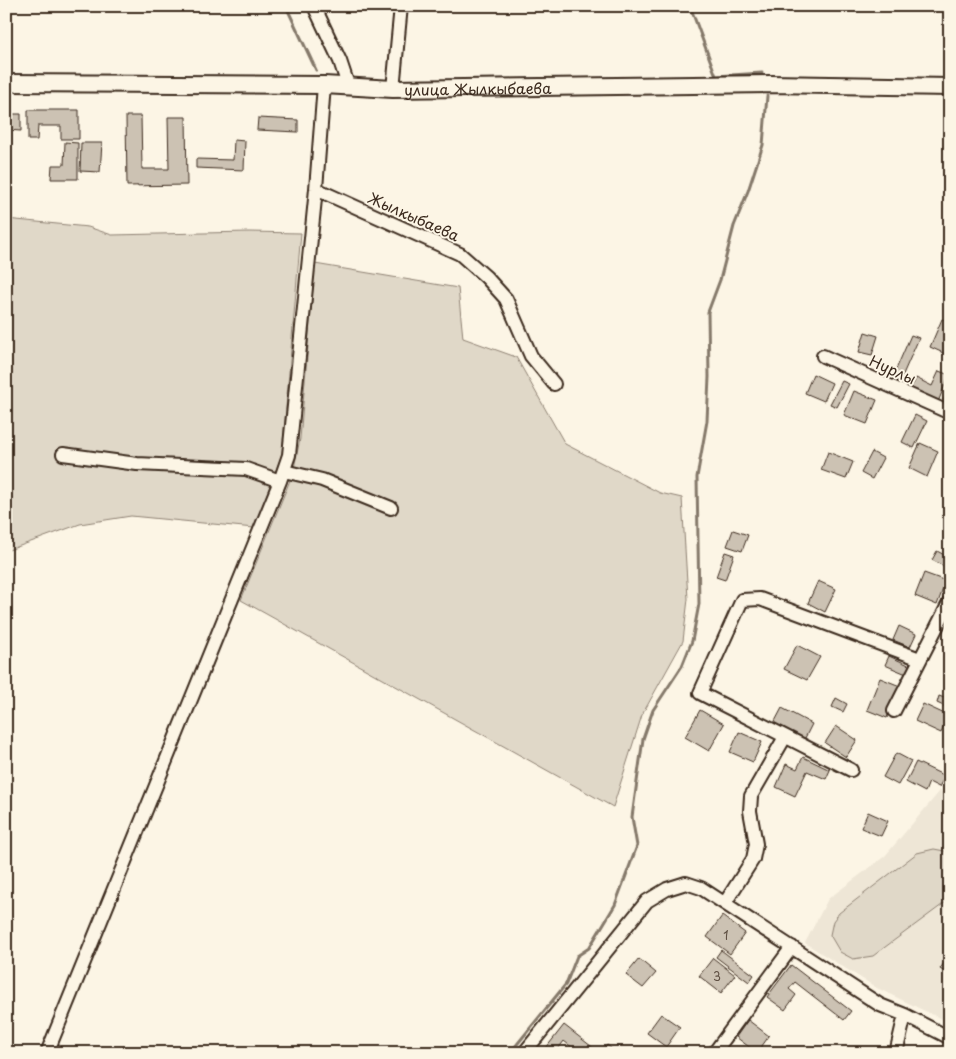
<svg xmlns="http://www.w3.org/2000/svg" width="956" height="1059" font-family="'Playpen Sans',sans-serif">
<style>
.built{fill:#eee6d6}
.green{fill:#e0d8c8;stroke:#8e8173}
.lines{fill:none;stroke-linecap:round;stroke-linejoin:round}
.stream{stroke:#85796b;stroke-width:3}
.building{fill:#ccc2b3;stroke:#3b2a1e}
.minor-casing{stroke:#3b2a1e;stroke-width:16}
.major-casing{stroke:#3b2a1e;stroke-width:20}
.minor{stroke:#fcf5e5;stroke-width:12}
.major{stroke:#fcf5e5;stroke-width:16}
.labels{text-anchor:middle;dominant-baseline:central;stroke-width:4;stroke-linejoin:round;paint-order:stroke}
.number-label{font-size:12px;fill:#5f5043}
.street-label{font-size:15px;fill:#3b2a1e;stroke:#fcf5e5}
</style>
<rect width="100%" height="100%" fill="#fcf5e5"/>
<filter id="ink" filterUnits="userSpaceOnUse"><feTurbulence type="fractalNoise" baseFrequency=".02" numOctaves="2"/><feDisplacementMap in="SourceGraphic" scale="10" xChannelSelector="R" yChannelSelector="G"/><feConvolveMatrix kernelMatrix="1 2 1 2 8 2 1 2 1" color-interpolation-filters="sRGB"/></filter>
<g filter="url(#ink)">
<path class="built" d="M940,791L950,796V1023L877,988L805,943L828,899L885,856Z"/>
<path class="green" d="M6,219L88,227L112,235L249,232L301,233L282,454L254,528L131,516L80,524L6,551Z
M315,264L458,288L463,338L516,357L565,444L660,493L682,498L688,599L683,641L642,715L613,807L241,600L293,473L300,439Z
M934,849L950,852V899L873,956L853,959L840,952L830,935L833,921L839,913L917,853Z"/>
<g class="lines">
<path class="stream" d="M286,6L316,70
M690,6L716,76L762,73
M510,1053L566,984L577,956L589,948L615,905L637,846L632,817L643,739L653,710L682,666L692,641L699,604L697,477L707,421L709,377L708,312L720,280L734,226L748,191L763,145L767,96"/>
</g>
<path class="building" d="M28,110H79V139H61V126H38L37,140H28Z
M6,114H21V131L6,130Z
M126,116H141L142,169H169L168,117H186L187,185L127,186Z
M258,118L298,120V132L257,130Z
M234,140L245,141L244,170L196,168V159L233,160Z
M65,142L78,143V179H51L52,165H64Z
M81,143H102L100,172L80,171Z
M942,319L950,322V356L930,347Z
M865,332L878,336L872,355L859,352Z
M911,335L919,338L901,379L913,384L916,378L932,386L939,371L949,375L938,402L891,381Z
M813,374L832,383L824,401L805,393Z
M842,381L849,384L837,407L830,404Z
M950,386V403L943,400Z
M854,391L877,400L867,424L844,415Z
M915,415L927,421L914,448L902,442Z
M920,443L938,451L927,477L909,468Z
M828,452L853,462L846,479L821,470Z
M872,452L883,458L872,479L861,473Z
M733,530L748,535L742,551L727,546Z
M937,551L950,558V563L947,568L932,560Z
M725,552L734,555L725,580L716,577Z
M924,573L946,581L937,605L915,596Z
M818,581L836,589L825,612L808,603Z
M899,626L916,634L910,647L893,640Z
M797,645L820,657L807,680L784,669Z
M889,656L915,668L911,676L885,665Z
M880,678L900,686L887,718L867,710Z
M939,696L950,700V709L937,703Z
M836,698L847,704L843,712L832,707Z
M923,704L949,716L941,733L915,721Z
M782,708L812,724L804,740L773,725Z
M700,710L724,724L709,751L685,737Z
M836,726L857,740L846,757L825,743Z
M739,732L762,742L753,762L730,752Z
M896,753L911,761L898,785L883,777Z
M803,757L830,770L826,779L807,771L795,796L776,787L786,764L797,769Z
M916,762L945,776L939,787L929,782L925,792L906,782Z
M868,812L888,821L881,836L861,828Z
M722,916L745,933L730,954L707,937Z
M721,950L754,975L749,982L716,957Z
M950,954V975L940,969Z
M713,958L735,975L721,993L699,976Z
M639,959L656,973L643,988L626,975Z
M791,965L851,1011L844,1020L795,982L789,989L796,995L785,1010L767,997Z
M661,1014L680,1027L666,1047L647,1033Z
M748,1020L769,1036L757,1053L736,1037Z
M564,1025L596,1050L594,1053H579L564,1041L555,1053H542Z
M607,1045L617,1053H603L602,1052Z"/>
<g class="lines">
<defs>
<path id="minor" d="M314,6L340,61L349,88
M393,89L401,6
M316,189L460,254L486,277L506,299L531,356L554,384
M823,356L950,413
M63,454L137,464L246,469L280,481
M284,471L322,480L391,508
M894,711L950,601
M851,770L700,693L742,600L760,599L920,659
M725,903L753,859L756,844L750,811L751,796L785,737
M47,1053L280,481L289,455L316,189L324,85
M524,1053L647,901L667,889L686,883L701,888L880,1005L905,1015L950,1038
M714,1053L792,947
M896,1053L905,1015"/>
<g id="major">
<path id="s1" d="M6,83L324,85L393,89L770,84L950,87"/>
</g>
</defs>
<use href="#minor" class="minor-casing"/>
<use href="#major" class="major-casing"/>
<use href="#minor" class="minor"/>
<use href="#major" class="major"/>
</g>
</g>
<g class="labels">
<g class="number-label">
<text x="726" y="935">1</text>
<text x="717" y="976">3</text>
</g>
<g class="street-label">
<text stroke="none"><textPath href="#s1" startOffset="472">улица Жылкыбаева</textPath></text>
<text transform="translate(414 216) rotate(24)">Жылкыбаева</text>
<text transform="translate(893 369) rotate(24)">Нурлы</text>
</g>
</g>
<rect width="956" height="1059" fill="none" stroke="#fcf5e5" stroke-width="25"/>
<rect x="12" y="12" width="931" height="1034" fill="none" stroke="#3b2a1e" stroke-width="2" filter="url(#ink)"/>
</svg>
